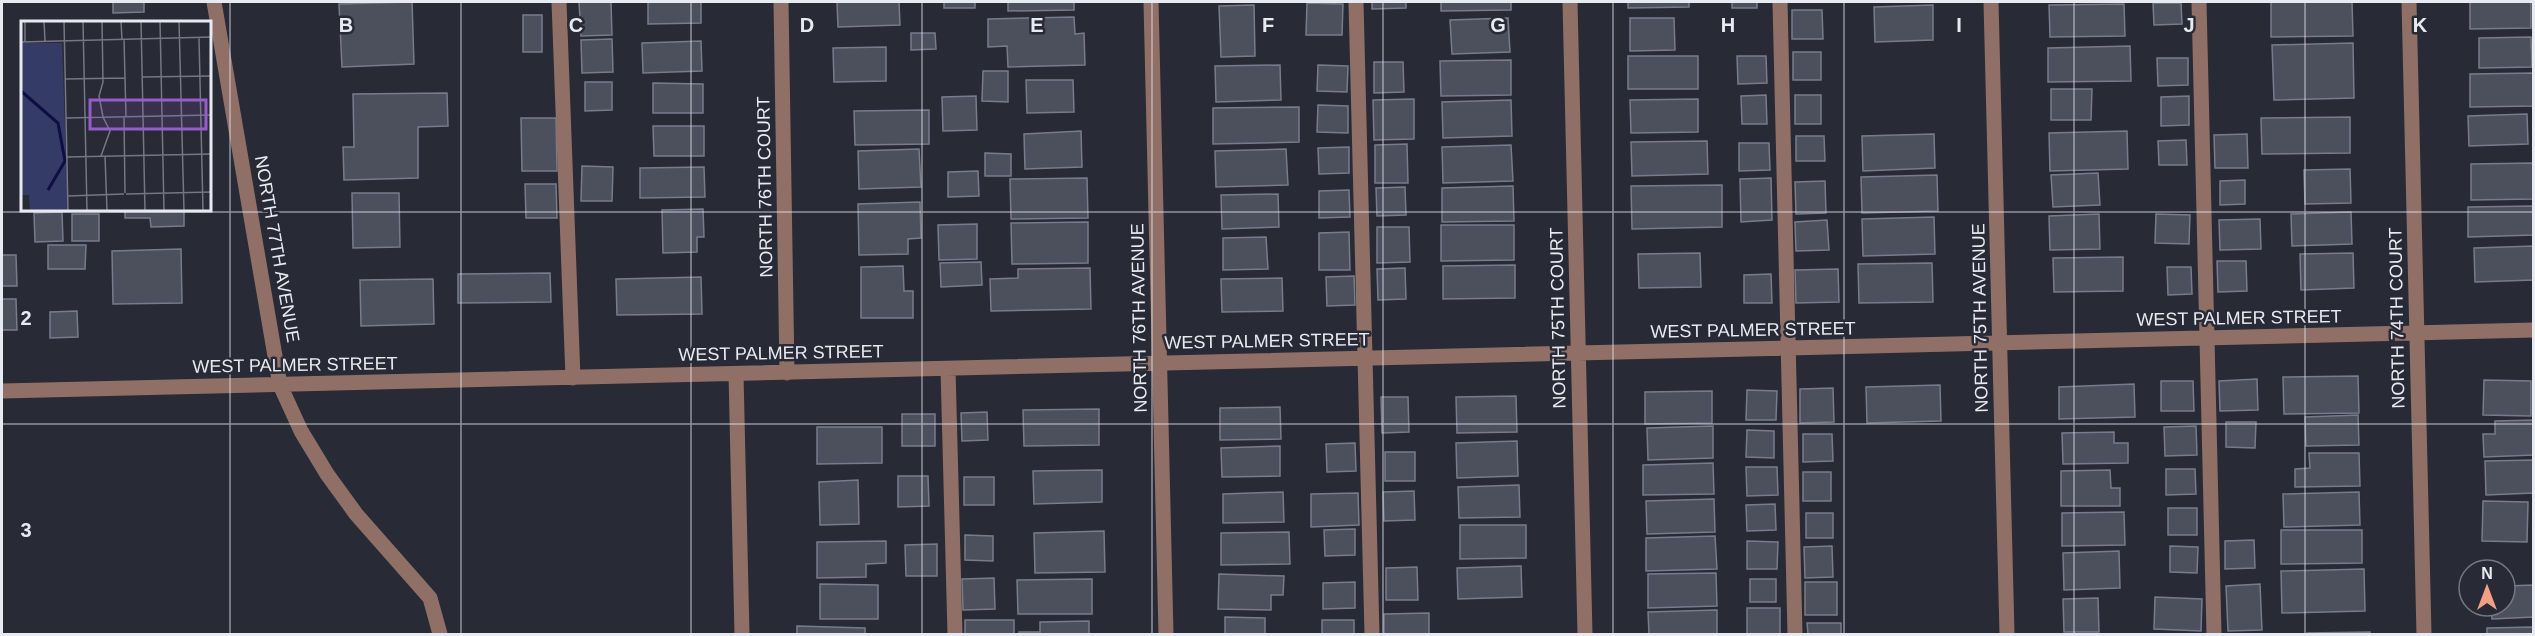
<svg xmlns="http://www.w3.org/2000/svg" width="2535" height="636" font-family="Helvetica,sans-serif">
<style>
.building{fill:#4c4f5c;stroke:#787c8a;stroke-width:1.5}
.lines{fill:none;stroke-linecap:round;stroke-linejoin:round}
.minor{stroke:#907066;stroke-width:15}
.grid{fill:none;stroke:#e8eaf2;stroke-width:1.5;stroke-opacity:0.55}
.labels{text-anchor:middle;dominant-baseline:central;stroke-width:5;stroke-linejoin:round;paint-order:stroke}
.street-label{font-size:18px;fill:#e8eaf2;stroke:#282a36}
.inset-river{fill:none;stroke:#0f0e44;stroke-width:3}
.inset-road{fill:none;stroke:#757781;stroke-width:1.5}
.view{fill:#965ccc;fill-opacity:0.15;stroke:#965ccc;stroke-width:3}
.inset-edge{fill:none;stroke:#e8eaf2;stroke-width:3}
.grid-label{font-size:20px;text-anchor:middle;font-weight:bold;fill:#e8eaf2;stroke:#282a36;stroke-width:5;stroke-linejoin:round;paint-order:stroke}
</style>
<rect width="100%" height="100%" fill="#282a36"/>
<path class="building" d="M113,2H144V12L113,13Z
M412,2L414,64L342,67L339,4Z
M579,2H611L612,35L581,36Z
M648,2H701V23L648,24Z
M837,2H899L900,25L838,27Z
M944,2H975V8H944Z
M1008,2H1074V10L1008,11Z
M1372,2H1406V8L1372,9Z
M1441,2H1511V10L1441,11Z
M1628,2H1689V7L1628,8Z
M1732,2H1757V8H1732Z
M2271,2H2352L2353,36L2271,37Z
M2470,2H2531V28L2470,29Z
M1307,3L1343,4L1342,35H1306Z
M2153,3H2181L2182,24L2154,25Z
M2124,4L2125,36L2050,37L2049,5Z
M1254,5L1255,56L1221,57L1219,6Z
M1933,5V40L1875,42L1874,7Z
M1792,10H1822L1823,39H1792Z
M523,15H542V52H523Z
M1074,17L1075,34L1084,33L1085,65L1008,67L1007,46L988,47V19Z
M1508,18L1510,52L1452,54L1450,20Z
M1630,18H1674L1675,50L1630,51Z
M911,33H935L936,49L911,50Z
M2531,37L2532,67L2479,68V38Z
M612,39L613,72L582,73L581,40Z
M701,41L702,71L643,73L642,43Z
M2353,43L2354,98L2274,100L2272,45Z
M2130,46L2131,81L2048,82V48Z
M886,47V81L834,82L833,48Z
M1793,52H1821V80H1793Z
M1628,56H1698V89H1628Z
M1737,56H1766L1767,83L1738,84Z
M2157,58H2188V85L2158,86Z
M1511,60V95L1441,96L1440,61Z
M1374,62H1403L1404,92L1374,93Z
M1280,65L1281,100L1216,102L1215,66Z
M1318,65L1348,66L1347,92L1317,91Z
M983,71H1008V102L982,101Z
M2534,73V106L2470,107V74Z
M1026,80H1073L1074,112L1027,113Z
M585,82H612V110L585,111Z
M653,83L703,84V113H653Z
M2051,89H2092L2091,120H2051Z
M447,93L448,126L418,127V178L344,180L343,147H354L353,94Z
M1766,95L1767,124H1742L1741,96Z
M1795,95H1821V124H1795Z
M976,96L977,130L943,131L942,97Z
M2189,96V125L2161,126V97Z
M1414,99V139L1374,140L1373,100Z
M1698,99V132L1631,133L1630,100Z
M1511,100L1512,136L1443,138L1442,102Z
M1318,105L1348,106V133L1317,132Z
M1299,107V142L1213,144V108Z
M929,110V144L855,145L854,111Z
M2527,114L2528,144L2469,146L2468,116Z
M2350,117V153L2262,154L2261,118Z
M521,118H556L557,171H522Z
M653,126H704V156H654Z
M1081,131L1082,167L1025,169L1024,134Z
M2127,131L2128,169L2050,171L2049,133Z
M1934,134L1935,168L1863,171L1862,136Z
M2247,134L2248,168H2215L2214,135Z
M1796,136H1824L1825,161H1796Z
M2186,140L2187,165H2159L2158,141Z
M1707,141L1708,174L1632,176L1631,142Z
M1739,143H1769L1770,170L1739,171Z
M1407,144L1408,183H1375V145Z
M1511,145L1513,181L1443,183L1442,147Z
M1349,147V173L1319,174L1318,148Z
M919,149L921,187L859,189L858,151Z
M1286,149L1288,185L1216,187L1215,151Z
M985,153L1011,154V176H985Z
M2534,163V199L2471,200V164Z
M582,166L613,167L612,201H581Z
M704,167L705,197L640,198V168Z
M2350,169L2351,203L2305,204L2304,170Z
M978,171L979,196L948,197V172Z
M2098,173L2100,205L2053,207L2051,175Z
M1937,175L1938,211L1862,213L1861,177Z
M1087,178L1088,218L1011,219L1010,179Z
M1771,178L1772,220L1741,222L1740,179Z
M2245,180V204L2220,205V181Z
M1825,181L1826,213L1796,214L1795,182Z
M525,184H556L557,218H526Z
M1722,185V227L1632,229L1631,186Z
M1513,186L1514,221L1442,222V188Z
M1405,187L1406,215L1377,216L1376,188Z
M1349,190L1350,217L1319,218V191Z
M352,193H399L400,247L353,248Z
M1278,194L1279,227L1222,229L1221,195Z
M920,202L921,238L908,239V254L859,255L858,204Z
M2534,206V235L2468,237V207Z
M703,209L704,237H697V252L663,253L662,210Z
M125,210H184V226L151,227L150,218H125Z
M62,212L63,241L35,242L34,213Z
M2351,212L2352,244L2292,246L2291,214Z
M72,214H99V241H72Z
M2099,214L2100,249L2050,250L2049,216Z
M2156,214L2190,215L2189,244L2155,243Z
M1934,217L1935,254L1863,256L1862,219Z
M2260,219L2261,249L2220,250L2219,220Z
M1827,220L1829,250L1796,251L1795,222Z
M1088,222V263L1012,264L1011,223Z
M977,224V259L939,260L938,225Z
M1441,225H1514V260L1441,261Z
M1377,227H1409L1410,262L1377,263Z
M1349,232L1350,270H1319V233Z
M1266,237L1268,269L1223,270V238Z
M48,245H86L85,269H48Z
M2534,246V280L2475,282L2474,248Z
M181,249L182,303L113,304L112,251Z
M1700,253L1701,287L1639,288L1638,254Z
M2353,253L2354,288L2301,290L2300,254Z
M2,255H16L17,286H2Z
M2123,257V291L2054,292L2053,258Z
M2217,261H2246L2247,291L2218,292Z
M981,262L982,285L941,287L940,263Z
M1932,263L1933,302L1859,303L1858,264Z
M1515,265V298L1443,299V266Z
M903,266L904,291H913V318H861V267Z
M2167,267H2191L2192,294L2168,295Z
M1090,268L1091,309L991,311L990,279L1018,278V269Z
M1405,268L1406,299L1378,300L1377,269Z
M1838,269L1839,302L1796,303L1795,270Z
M550,273L551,302L458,303V274Z
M1771,274L1772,303H1744V275Z
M1354,276L1355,305L1327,306L1326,277Z
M701,277L702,314L617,315L616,279Z
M1282,278L1283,311L1222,312L1221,279Z
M433,279L434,324L361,326L360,280Z
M2,299H16L17,330H2Z
M77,311L78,337L50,338V312Z
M2358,376L2359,413L2284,414L2283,377Z
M2257,379L2258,410L2220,411L2219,381Z
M2484,380L2531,381V416L2483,415Z
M2161,381H2193L2194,411H2161Z
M2134,384L2135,417L2059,419V387Z
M1940,385L1941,421L1867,423L1866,387Z
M1833,388L1834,422L1800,423V389Z
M1747,390L1777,391L1776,420H1746Z
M1712,391V423L1645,424V392Z
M1516,396L1517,432L1457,433L1456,397Z
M1381,397H1408L1409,432L1382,433Z
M1280,407L1281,439L1220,440V408Z
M1099,409V445L1024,446L1023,410Z
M987,412L988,440L962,441L961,413Z
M902,414H935V446H902Z
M2358,415L2359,445L2306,446L2305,417Z
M2534,420V455L2484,457L2483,434H2495V421Z
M2226,422H2256L2255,448L2226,447Z
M1713,426V458L1648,460L1647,428Z
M2196,426L2197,455L2165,456L2164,427Z
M817,427H882V463L817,464Z
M1747,430L1774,431V458L1746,457Z
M2114,432V443H2128V463L2063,464L2062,433Z
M1803,434H1832L1833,461L1803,462Z
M1517,441L1518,476L1457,478L1456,443Z
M1355,443L1356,471L1327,472L1326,444Z
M1280,446V476L1222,477L1221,448Z
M1385,452H1415V481H1385Z
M2309,453H2359L2360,486L2295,487V469L2310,468Z
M2534,460V493L2486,495L2485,461Z
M1713,463L1714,494L1643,495V465Z
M1746,467H1777L1778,495L1747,496Z
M2166,469H2195L2196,494L2166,495Z
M1102,470V502L1034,504L1033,471Z
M2110,470L2111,488H2120V506H2061V471Z
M1803,472H1831V501H1803Z
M898,476H928L929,506L898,507Z
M964,477H994V505H964Z
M858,480L859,524L820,525L819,482Z
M1519,485L1520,517L1459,518L1458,487Z
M1414,491L1415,520L1384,521L1383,492Z
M1283,492L1284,522L1223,523V494Z
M2359,492L2360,525L2284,527L2283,494Z
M1358,493L1359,525L1311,527V494Z
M1714,499L1715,532L1647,534L1646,501Z
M2483,501L2528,502L2527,542L2482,541Z
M1775,504L1776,530L1747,531L1746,505Z
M2168,508H2197V535H2168Z
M2124,512L2125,545L2062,546V513Z
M1806,513H1833V538H1806Z
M1460,525H1526V558L1460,559Z
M1355,529V555L1325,556L1324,530Z
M2281,530H2362V563L2281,564Z
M1104,531L1105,572L1035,573L1034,533Z
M1289,532L1290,564L1221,565V533Z
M965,535L993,536V561L965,560Z
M1715,536L1717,569L1646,571V538Z
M2254,540L2255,568L2225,569V541Z
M886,541V563L866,564V577L817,578V542Z
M1747,541L1778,542L1777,569H1747Z
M937,544V576H906L905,545Z
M1832,546L1833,577L1805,578L1804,547Z
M2170,546L2198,547L2197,573L2170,572Z
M2119,551L2120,588L2064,590L2063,553Z
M1521,566L1522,597L1458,599L1457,568Z
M1417,567L1418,600H1386V568Z
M2364,569L2365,611L2282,613L2281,571Z
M1716,573L1717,606L1648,608V574Z
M1219,574L1284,576L1283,595H1271V610L1218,609Z
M994,578L995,609L963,610L962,579Z
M1092,579V614H1018L1017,580Z
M1750,579H1776V602H1750Z
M1355,582V608L1323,609V583Z
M1805,582H1837V615H1805Z
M820,584L878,585V619H820Z
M2260,584L2262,630L2228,631L2226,586Z
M2534,585V617L2492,619L2491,606H2505V586Z
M2155,597L2202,599L2201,631L2154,629Z
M2098,598L2099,632H2064L2063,599Z
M1747,608H1780V634H1747Z
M1717,610V634H1649L1648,612Z
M1429,613V634H1384V614Z
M1225,617L1265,618V634H1225Z
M965,620H1014V634H965Z
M1322,620H1354V634H1322Z
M1089,621V634H1019V632H1040V622Z
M1807,623H1841V634H1808Z
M797,626L865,628V634H797Z
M2534,627V634H2487V628Z
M2370,632V634H2307V633Z"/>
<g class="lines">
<path class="minor" d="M214,2L280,385L301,431L327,474L356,514L430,598L440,634
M559,2L573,378
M781,2L787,373
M1151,2L1166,634
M1356,2L1372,634
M1570,2L1585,634
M1780,2L1795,634
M1991,2L2007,634
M2199,2L2214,634
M2409,2L2424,634
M948,369L955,634
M736,374L742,634
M2,391L2534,330"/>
</g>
<path class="grid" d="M230,2V634M461,2V634M691,2V634M922,2V634M1152,2V634M1383,2V634M1613,2V634M1844,2V634M2074,2V634M2305,2V634M2,212H2534M2,424H2534"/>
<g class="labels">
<g class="street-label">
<text transform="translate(765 187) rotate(-91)">NORTH 76TH COURT</text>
<text transform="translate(277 249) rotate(80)">NORTH 77TH AVENUE</text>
<text transform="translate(1139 318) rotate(-91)">NORTH 76TH AVENUE</text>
<text transform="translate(1558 318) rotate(-91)">NORTH 75TH COURT</text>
<text transform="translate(1980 318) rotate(-91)">NORTH 75TH AVENUE</text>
<text transform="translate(2239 318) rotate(-1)">WEST PALMER STREET</text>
<text transform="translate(2397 318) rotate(-91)">NORTH 74TH COURT</text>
<text transform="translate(1753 330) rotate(-1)">WEST PALMER STREET</text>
<text transform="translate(1267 341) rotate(-1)">WEST PALMER STREET</text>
<text transform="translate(781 353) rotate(-1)">WEST PALMER STREET</text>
<text transform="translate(295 365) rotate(-1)">WEST PALMER STREET</text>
</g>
</g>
<g transform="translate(21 21)">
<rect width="190" height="190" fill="#282a36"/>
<path d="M0,22H41L47,190H9L8,174H0Z" fill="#343b67"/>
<path class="inset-river" d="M0,70L37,102L44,140L27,169"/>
<path class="inset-road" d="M4,0V21M23,0L24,20M43,0L47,190M62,0L66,190M100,0L101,19M120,0L124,190M139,0L143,190M158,0L163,190M178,17L182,190M103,18L105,96M0,21L191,16M121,56L191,55M44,58L104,57M103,96L104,172M45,97L191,94M80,135L89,110L82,96L78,75L82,61L81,0M84,135L86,190M46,136L191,133M105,173L191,171M47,175L103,173"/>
<path class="view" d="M69,79H185V108H69Z"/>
<rect width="190" height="190" class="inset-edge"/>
</g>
<g class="grid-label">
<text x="346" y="32">B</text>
<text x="576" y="32">C</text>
<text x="807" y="32">D</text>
<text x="1037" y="32">E</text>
<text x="1268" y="32">F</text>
<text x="1498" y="32">G</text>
<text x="1728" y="32">H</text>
<text x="1959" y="32">I</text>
<text x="2189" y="32">J</text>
<text x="2420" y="32">K</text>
<text x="26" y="325">2</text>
<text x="26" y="537">3</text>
</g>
<rect width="2535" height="636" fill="none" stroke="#e8eaf2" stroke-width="6"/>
<g transform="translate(2487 588)"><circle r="28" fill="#282a36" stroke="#757781" stroke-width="1.5"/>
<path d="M0-4.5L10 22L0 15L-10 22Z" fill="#f39f84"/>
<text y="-9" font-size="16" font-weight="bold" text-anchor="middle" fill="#e8eaf2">N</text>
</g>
</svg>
